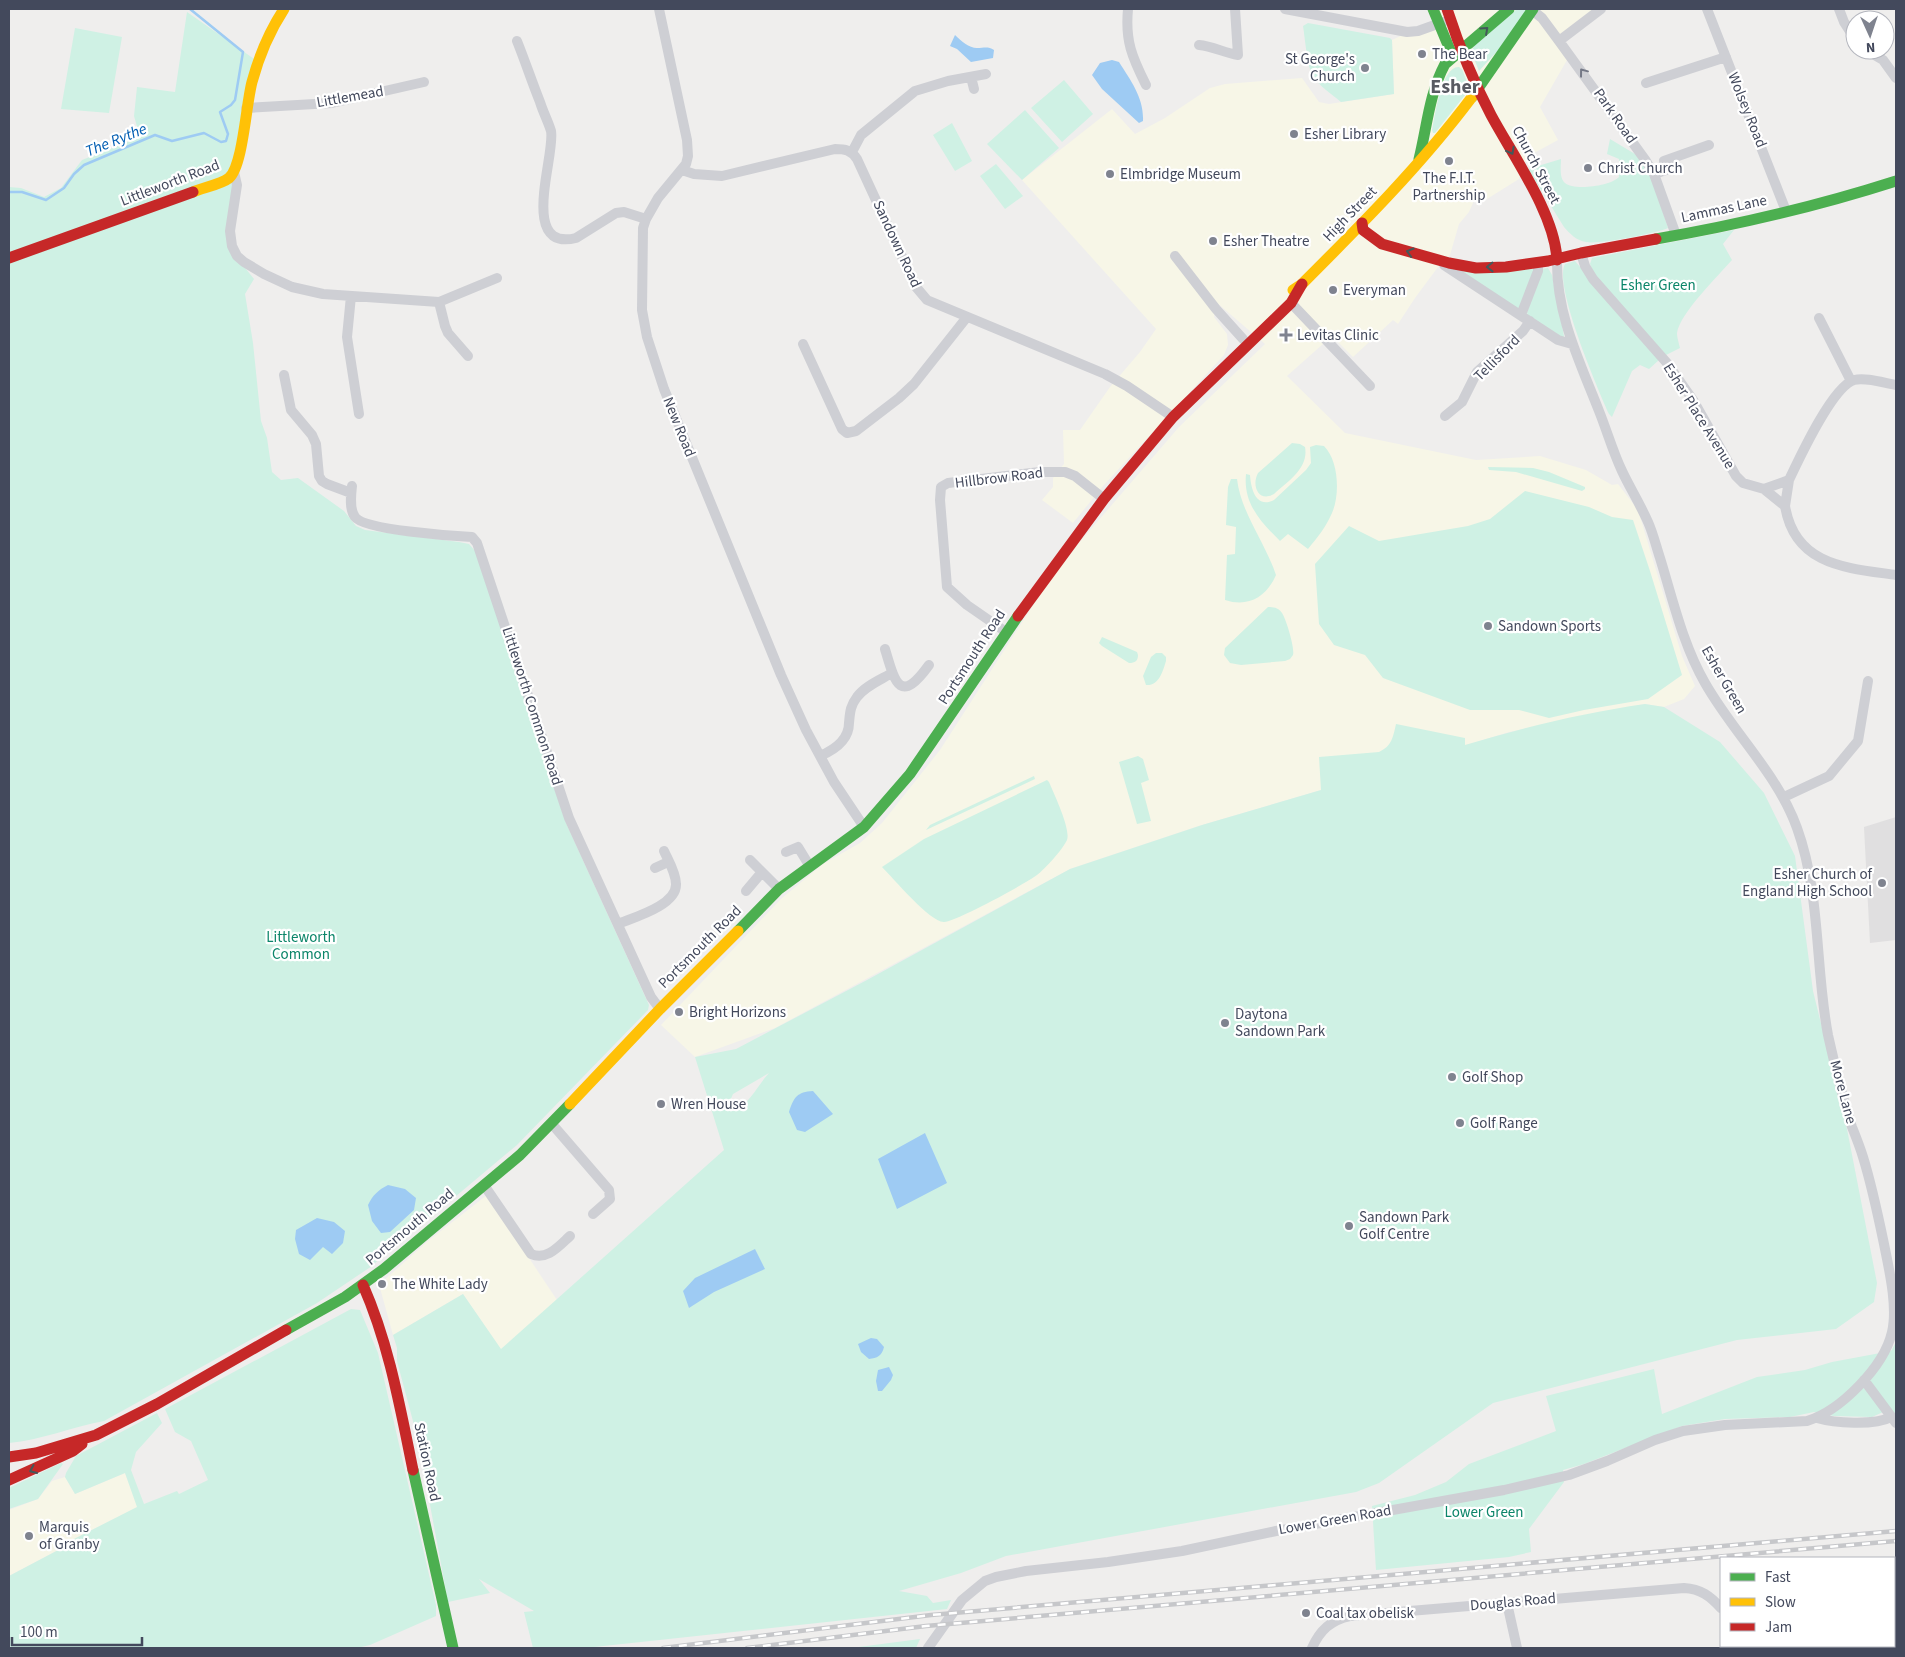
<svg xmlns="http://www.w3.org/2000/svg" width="1905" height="1657" font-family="'Source Sans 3',sans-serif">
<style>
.commercial{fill:#f7f6e7}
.education{fill:#e0dfe0}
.green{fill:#cff1e4;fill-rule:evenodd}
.water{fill:#9ecbf3}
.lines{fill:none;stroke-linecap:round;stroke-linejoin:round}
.stream{stroke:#9ecbf3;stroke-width:2.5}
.street{stroke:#cecfd4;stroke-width:10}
.fast{stroke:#4caf50;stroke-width:11}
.slow{stroke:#ffc107;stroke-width:11}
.jam{stroke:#c62828;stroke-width:11}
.rail-casing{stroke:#c6c7ca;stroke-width:4.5}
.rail{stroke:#fff;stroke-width:2.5;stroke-dasharray:8;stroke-linecap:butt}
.oneway{stroke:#44585a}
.oneway2{stroke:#747886}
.poi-dot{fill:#7f838f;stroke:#fff;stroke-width:2}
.labels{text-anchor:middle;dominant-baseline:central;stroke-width:4.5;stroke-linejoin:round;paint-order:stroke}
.poi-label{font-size:15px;fill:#43495c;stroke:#fff;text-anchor:start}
.street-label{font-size:15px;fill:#43495c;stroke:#fff}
.park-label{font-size:15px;fill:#0b8569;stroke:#fff}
.water-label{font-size:16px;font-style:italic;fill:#005db2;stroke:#fff}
.district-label{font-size:20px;font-weight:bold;fill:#585a62;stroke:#fff}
</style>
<rect width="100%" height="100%" fill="#efeeed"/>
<path class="commercial" d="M1429,9H1605L1565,40L1567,60L1540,107L1558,140L1536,152L1525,162L1519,179L1487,199L1477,194L1469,212L1459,224L1450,255L1438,267L1415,298L1398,324L1393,320L1353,357L1332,336L1287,376L1345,433L1476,460L1540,456L1586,470L1612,485L1618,484L1638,510L1682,656L1695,686L1684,699L1664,707L1645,704L1509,732L1321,790L1202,825L1070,869L775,1028L695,1057L661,1025L781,899L823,864L860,843L882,823L940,750L1041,593L1079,543L1179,427L1265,344L1216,302L1214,317L1227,334L1228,345L1224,355L1103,486L1073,523L1042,500L1053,487V478L1064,464L1063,430H1080L1110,387L1140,352L1156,329L1022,180L1112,109L1135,134L1165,118L1210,88L1225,84L1302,78L1319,102L1329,104L1394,94L1392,40L1433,21Z
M487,1195L557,1300L501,1350L463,1294L393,1335L380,1288L382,1282L428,1241Z
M125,1473L138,1507L74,1539L62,1548L9,1576V1510L38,1499L52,1481L65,1477L75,1494Z"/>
<path class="education" d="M1896,817V940L1870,943L1864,827Z"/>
<path class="green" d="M1517,9H1528L1503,45L1479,71L1471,51L1475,45Z
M187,12L257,61L230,231L242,264L254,279L245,294L253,343L261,421L267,438L272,472L281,480L298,478L344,511L356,526L365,530L459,542L469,544L476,552L566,823L649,1005L648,1010L517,1145L443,1207L408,1231L372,1266L317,1303L104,1421C72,1427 41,1440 9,1443V187L21,188L44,197L61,188L82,160L140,137L134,116L137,87L175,92Z
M1308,23L1390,38L1392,40L1394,94L1341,102C1332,94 1318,86 1312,74C1307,64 1305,38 1303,26Z
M75,28L122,37L109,113L61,109Z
M1459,67L1462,69L1469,87V90L1435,133H1433L1432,130C1435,116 1441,66 1459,67Z
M1064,80L1093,114L1062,142L1031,108Z
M1025,110L1059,148L1022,180L987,144Z
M952,123L972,161L955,171L933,135Z
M1610,139L1635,154L1650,172L1668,228C1657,233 1598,245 1586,242C1577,241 1569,233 1564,227L1528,169L1561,159C1561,166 1559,178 1565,183C1574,191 1611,186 1619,177V159L1607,154Z
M996,164L1023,196L1005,209L980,176Z
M1734,230L1723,244L1732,260C1719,275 1680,313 1677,333C1677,337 1679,344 1680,348L1666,355L1595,276L1590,264L1592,258Z
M1575,261L1659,360L1649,369L1640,365L1632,371L1612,417L1609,414C1598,389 1553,285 1565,264Z
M1452,266L1535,269L1520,308L1518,309Z
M1548,268L1552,275L1564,336L1563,338L1528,315L1527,313L1541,269Z
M1292,443L1300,444L1305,447C1309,468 1288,481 1274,494C1259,503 1251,486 1258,473Z
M1316,445L1324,446C1339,461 1340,495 1332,513C1326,527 1317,538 1308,549L1288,534L1280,541C1261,522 1243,504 1246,474L1250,475C1251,489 1256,509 1274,500L1306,470L1311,463L1310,447Z
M1488,467L1533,468L1549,472L1585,487V489L1582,491L1516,472L1489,470Z
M1231,479H1237C1241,513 1265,542 1276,575C1267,596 1249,608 1225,600L1227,555L1235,554L1236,527L1226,525L1228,487Z
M1525,491L1589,507L1612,517L1633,520L1650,571L1682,675L1648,699L1584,710L1549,718L1519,710H1470L1383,678L1365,655L1334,645L1319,624L1315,564L1349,526L1379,541L1468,526L1490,519Z
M1268,607C1274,607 1279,608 1282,613C1286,619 1295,648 1293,655L1290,659L1285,661L1241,665L1230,663L1224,655L1225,648Z
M1102,637L1137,652L1138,655C1138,661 1135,663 1129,663L1102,646L1099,643Z
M1156,653H1162L1166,657V661C1163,671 1159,686 1146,685L1143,676L1151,657Z
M1645,704L1664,707L1720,742L1764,793L1795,856L1813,991L1847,1129L1877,1283L1874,1302L1836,1329L1737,1340L1493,1403L1379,1483L1356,1492L1006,1556L961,1573L899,1591L927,1596L933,1603L951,1600L947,1609L585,1648H533L524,1612L534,1611L479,1579L490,1593L448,1602L418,1440L397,1361V1348L393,1335L463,1294L501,1349L724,1150L695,1057L736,1049L867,980L1070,869L1202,825L1321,790L1319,757L1379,752C1392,746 1393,737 1396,724L1465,738V745C1524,727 1583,713 1645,704ZM769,1073C756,1087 751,1103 733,1111L730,1101L733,1094Z
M1138,756L1143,759L1149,780L1141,783L1151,821L1137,824L1119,762Z
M1034,776L1035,779L926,830L930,825Z
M1047,780L1049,782C1054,794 1071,829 1067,840C1063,849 1045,869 1037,875C1025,884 957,921 944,922C931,923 893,878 882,867L924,839Z
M351,1309L360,1310L378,1353L436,1605V1616L370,1645L357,1648H9V1576L62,1548L74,1539L137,1507L125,1473L75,1494L65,1477L66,1473L76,1456L157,1413L162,1423L136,1452L131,1470L144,1504L177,1491L179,1494L208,1480L191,1441L175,1432L165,1409Z
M1896,1342V1416L1890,1409L1872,1417L1834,1416L1814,1412L1790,1417L1725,1419L1682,1426L1584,1464L1563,1470L1564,1482L1529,1529L1531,1552L1509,1557L1376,1570L1372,1506L1415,1495L1446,1482L1469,1464L1556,1431L1546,1396L1654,1369L1662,1414L1757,1377L1805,1370L1832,1362L1891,1351Z
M61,1463L63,1464L38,1499L9,1509V1488Z
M920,1639L916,1648H851Z"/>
<path class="water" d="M955,35C961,41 969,48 977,48C984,48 988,46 994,50L993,58L971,62L957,49L950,46Z
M1112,60L1119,62C1131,81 1144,98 1143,121L1139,123L1102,89L1092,75L1100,63Z
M813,1091L833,1114L805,1132L797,1130L789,1112C794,1097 797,1092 813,1091Z
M925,1133L947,1183L897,1209L878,1159Z
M388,1185L405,1189L416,1198L414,1210L390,1232L381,1233L372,1221L368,1205C373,1195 378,1190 388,1185Z
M317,1218L334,1222L345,1231L343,1243L332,1254L323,1247L310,1260L299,1254L295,1239L296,1230Z
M755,1249L765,1269L714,1292L689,1308L683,1291L695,1278Z
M871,1338L877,1339L884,1347C882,1356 877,1358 869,1359L861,1352L858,1344Z
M889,1367L893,1375L891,1380L882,1391H878L876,1381L878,1370Z"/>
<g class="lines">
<path class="stream" d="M9,192H22L46,200L64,188L74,174L84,165L155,135L172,141L204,133L221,142L226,141L228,134L220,112L231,105L235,100L243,52L190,9"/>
<path class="street" d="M659,9L687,140L688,156L686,164L658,198L646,219L643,228L642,310L647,337L664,389L781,675L806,730L834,782L864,827
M1128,9C1125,41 1132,57 1146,85
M1285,9L1407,32L1418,31L1443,22
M1707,9L1786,211
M1839,9L1844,22L1855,39
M1532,10L1542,18L1559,41L1646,161L1654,174L1676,235
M517,41C525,61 532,82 540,102C543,112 548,121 551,131C556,154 518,252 576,238L616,213L624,212L646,219
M1559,41L1601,9
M1199,45C1213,46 1224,53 1238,55L1235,9
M1866,50L1883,60L1896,78
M971,77L974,89
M1646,83L1726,57
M246,108L332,103L424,82
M852,152L861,135L915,91L948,81L986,74
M682,170L694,174L722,176L835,149C845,149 851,150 857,159L916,287L927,300L1105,374L1127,386L1173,417
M234,172L237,185L230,231L232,246L237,256L244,262L264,274L292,287L323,294L439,302L497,278
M1654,174L1666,170L1664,161L1709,145
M1581,253L1585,266L1593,279L1667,363L1693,400L1736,476L1743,483L1764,489L1789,480C1799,459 1832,387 1854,380C1866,377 1884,383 1896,385
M1175,256L1216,309L1243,339
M1444,265L1558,340L1572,344
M351,296L347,337L359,414
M439,302L445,326L448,333L468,356
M1291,303L1370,386
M1521,315L1538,271V262
M1819,318L1851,381
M803,344L842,429L847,433L856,431L899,398L914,384L967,317
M284,375L291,410L312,435L316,444L319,476L322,481L327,484L351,493
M1445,416L1462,402L1477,372L1523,331L1530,321
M352,486C351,495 349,509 355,517C364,530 453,536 472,537L477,543L569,818L651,997L660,1009
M1764,489L1785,506C1795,566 1847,568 1896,575
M1785,506L1789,480
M1006,632L967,605L947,587L940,500L941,487L948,483L1040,472H1065L1075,476L1104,499
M885,649C895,683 900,705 929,665
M820,756C834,750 849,740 849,723C850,713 850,706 857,697C865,686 880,680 892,673
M1784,797L1829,776L1858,741L1868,681
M786,852L798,847L809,865
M750,860L762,872
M655,868L668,862
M746,891L762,872L779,889
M618,924C635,917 677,905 676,884C676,873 668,860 664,851
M552,1124L609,1190L610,1199L593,1214
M484,1185L531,1254C547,1261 559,1246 570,1236
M1864,1380L1896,1423
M1817,1418C1834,1423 1874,1426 1891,1417
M1507,1603L1517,1648
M1894,1606H1896
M928,1648L962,1600L985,1581L996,1577L1026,1571L1108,1562L1182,1551L1276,1531L1504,1490L1569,1475L1607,1461L1655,1440L1683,1431L1725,1425L1807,1421C1840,1411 1884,1367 1892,1332C1898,1307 1889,1269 1884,1244C1878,1215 1872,1186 1863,1157C1860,1147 1856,1137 1852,1127C1842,1097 1835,1066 1828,1035C1815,967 1821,894 1797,828C1777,773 1734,734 1705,683C1683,645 1673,600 1660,558C1656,546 1653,533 1648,522C1640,504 1630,488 1622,471C1613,452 1607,431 1599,411C1580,362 1556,314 1557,260
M1312,1648C1320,1630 1331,1620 1350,1616L1684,1588C1701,1589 1710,1596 1721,1608"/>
<path class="fast" d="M1433,9L1450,50V55L1445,64
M1472,97L1533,9
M1419,159C1427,127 1429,94 1445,64L1509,9
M1656,239C1737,225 1818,206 1896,181
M738,931L779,889L864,827L910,774L1018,616
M286,1330L345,1297L384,1269L520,1155L570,1104
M413,1470L453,1648"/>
<path class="slow" d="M193,192C202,188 222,184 229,178C243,166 246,104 252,82C259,56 269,32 284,9
M1293,290L1302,284C1361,225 1421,165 1472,97
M570,1104L660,1009L738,931"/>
<path class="jam" d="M1447,9C1459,46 1473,81 1491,115C1513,156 1555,214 1557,260
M1362,223L1363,230L1382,244L1449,263L1476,268L1506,267L1548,261L1581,253L1656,239
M9,258L193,192
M1018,616L1104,499L1173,417L1291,303L1302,284
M363,1285C389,1344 400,1407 413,1470
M9,1457L36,1453L96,1435L157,1404L286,1330
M9,1480L73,1451L82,1444"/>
<defs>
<path id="rail" d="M663,1648L931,1615L1896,1531
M747,1648L926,1626L1896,1541"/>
</defs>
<use href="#rail" class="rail-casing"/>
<use href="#rail" class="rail"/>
</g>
<defs><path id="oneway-chevron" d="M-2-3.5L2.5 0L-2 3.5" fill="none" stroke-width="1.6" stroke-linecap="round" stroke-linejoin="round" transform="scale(1.25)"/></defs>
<g class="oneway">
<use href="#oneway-chevron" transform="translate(1485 30) rotate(-42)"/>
<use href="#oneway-chevron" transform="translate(1511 151) rotate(62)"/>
<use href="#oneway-chevron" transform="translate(1410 252) rotate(-163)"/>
<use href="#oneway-chevron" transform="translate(1490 267) rotate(179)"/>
<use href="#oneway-chevron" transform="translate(33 1470) rotate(156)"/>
</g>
<use class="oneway2" href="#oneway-chevron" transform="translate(1583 72) rotate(-127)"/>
<g class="poi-dot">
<circle cx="1422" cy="54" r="5"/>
<circle cx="1365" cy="68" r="5"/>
<circle cx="1294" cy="134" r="5"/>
<circle cx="1449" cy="161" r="5"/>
<circle cx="1588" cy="168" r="5"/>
<circle cx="1110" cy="174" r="5"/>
<circle cx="1213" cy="241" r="5"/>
<circle cx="1333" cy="290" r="5"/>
<path d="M1283.5 327.5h5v5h5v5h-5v5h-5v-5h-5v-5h5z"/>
<circle cx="1488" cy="626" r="5"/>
<circle cx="1882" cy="883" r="5"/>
<circle cx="679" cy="1012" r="5"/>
<circle cx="1225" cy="1023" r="5"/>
<circle cx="1452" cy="1077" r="5"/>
<circle cx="661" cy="1104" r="5"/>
<circle cx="1460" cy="1123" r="5"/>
<circle cx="1349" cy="1226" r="5"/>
<circle cx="382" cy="1284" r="5"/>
<circle cx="29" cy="1536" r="5"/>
<circle cx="1306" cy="1613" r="5"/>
</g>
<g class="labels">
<g class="poi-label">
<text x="1432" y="54">The Bear</text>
<text x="1355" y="59" text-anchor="end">St George's<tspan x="1355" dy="17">Church</tspan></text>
<text x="1304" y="134">Esher Library</text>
<text x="1598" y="168">Christ Church</text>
<text x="1120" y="174">Elmbridge Museum</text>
<text x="1449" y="178" text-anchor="middle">The F.I.T.<tspan x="1449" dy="17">Partnership</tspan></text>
<text x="1223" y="241">Esher Theatre</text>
<text x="1343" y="290">Everyman</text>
<text x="1297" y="335">Levitas Clinic</text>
<text x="1498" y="626">Sandown Sports</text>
<text x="1872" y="874" text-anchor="end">Esher Church of<tspan x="1872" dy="17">England High School</tspan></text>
<text x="689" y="1012">Bright Horizons</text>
<text x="1235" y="1014">Daytona<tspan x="1235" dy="17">Sandown Park</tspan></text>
<text x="1462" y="1077">Golf Shop</text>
<text x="671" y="1104">Wren House</text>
<text x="1470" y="1123">Golf Range</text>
<text x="1359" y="1217">Sandown Park<tspan x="1359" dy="17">Golf Centre</tspan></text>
<text x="392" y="1284">The White Lady</text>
<text x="39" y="1527">Marquis<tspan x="39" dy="17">of Granby</tspan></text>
<text x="1316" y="1613">Coal tax obelisk</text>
</g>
<g class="street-label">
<text transform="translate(350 97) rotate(-10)">Littlemead</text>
<text transform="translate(1747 110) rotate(68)">Wolsey Road</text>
<text transform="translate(1615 116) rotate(55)">Park Road</text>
<text transform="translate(1536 165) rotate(62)">Church Street</text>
<text transform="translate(170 183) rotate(-21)">Littleworth Road</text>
<text transform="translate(1724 209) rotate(-12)">Lammas Lane</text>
<text transform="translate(1350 214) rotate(-46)">High Street</text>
<text transform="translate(897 244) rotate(65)">Sandown Road</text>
<text transform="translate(1497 358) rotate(-45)">Tellisford</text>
<text transform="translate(1699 416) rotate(58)">Esher Place Avenue</text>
<text transform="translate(679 427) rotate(68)">New Road</text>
<text transform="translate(999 478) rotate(-7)">Hillbrow Road</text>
<text transform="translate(972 657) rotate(-57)">Portsmouth Road</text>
<text transform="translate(1724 680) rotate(60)">Esher Green</text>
<text transform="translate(532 706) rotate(72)">Littleworth Common Road</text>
<text transform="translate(700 947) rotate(-45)">Portsmouth Road</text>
<text transform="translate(1843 1092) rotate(75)">More Lane</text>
<text transform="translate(410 1227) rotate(-40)">Portsmouth Road</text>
<text transform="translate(427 1462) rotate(78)">Station Road</text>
<text transform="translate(1335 1520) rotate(-10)">Lower Green Road</text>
<text transform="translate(1513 1602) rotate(-5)">Douglas Road</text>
</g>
<g class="park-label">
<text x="1658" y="285">Esher Green</text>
<text x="301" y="937">Littleworth<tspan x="301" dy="17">Common</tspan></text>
<text x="1484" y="1512">Lower Green</text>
</g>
<g class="water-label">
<text transform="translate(116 140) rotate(-22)">The Rythe</text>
</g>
<g class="district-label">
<text x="1455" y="87">Esher</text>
</g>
</g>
<rect width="1905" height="1657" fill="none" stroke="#43495c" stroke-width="20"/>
<rect x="1720" y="1557" width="175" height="90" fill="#ffffff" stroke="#b4b6be"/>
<rect x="1730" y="1573" width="25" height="8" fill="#4caf50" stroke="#b4b6be"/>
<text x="1765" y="1582" font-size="15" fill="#43495c">Fast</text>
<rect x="1730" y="1598" width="25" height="8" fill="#ffc107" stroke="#b4b6be"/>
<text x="1765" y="1607" font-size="15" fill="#43495c">Slow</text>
<rect x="1730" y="1623" width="25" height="8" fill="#c62828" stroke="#b4b6be"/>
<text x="1765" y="1632" font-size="15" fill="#43495c">Jam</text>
<g transform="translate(1870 35) rotate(177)"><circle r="24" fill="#ffffff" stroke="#b4b6be"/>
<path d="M0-4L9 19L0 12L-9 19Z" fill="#7f838f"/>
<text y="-8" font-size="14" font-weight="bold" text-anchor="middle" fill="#43495c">N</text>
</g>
<path d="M12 1637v8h130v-8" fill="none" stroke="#43495c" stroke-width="2.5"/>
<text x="20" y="1637" font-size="15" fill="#43495c" stroke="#ffffff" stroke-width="4" paint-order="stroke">100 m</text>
</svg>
